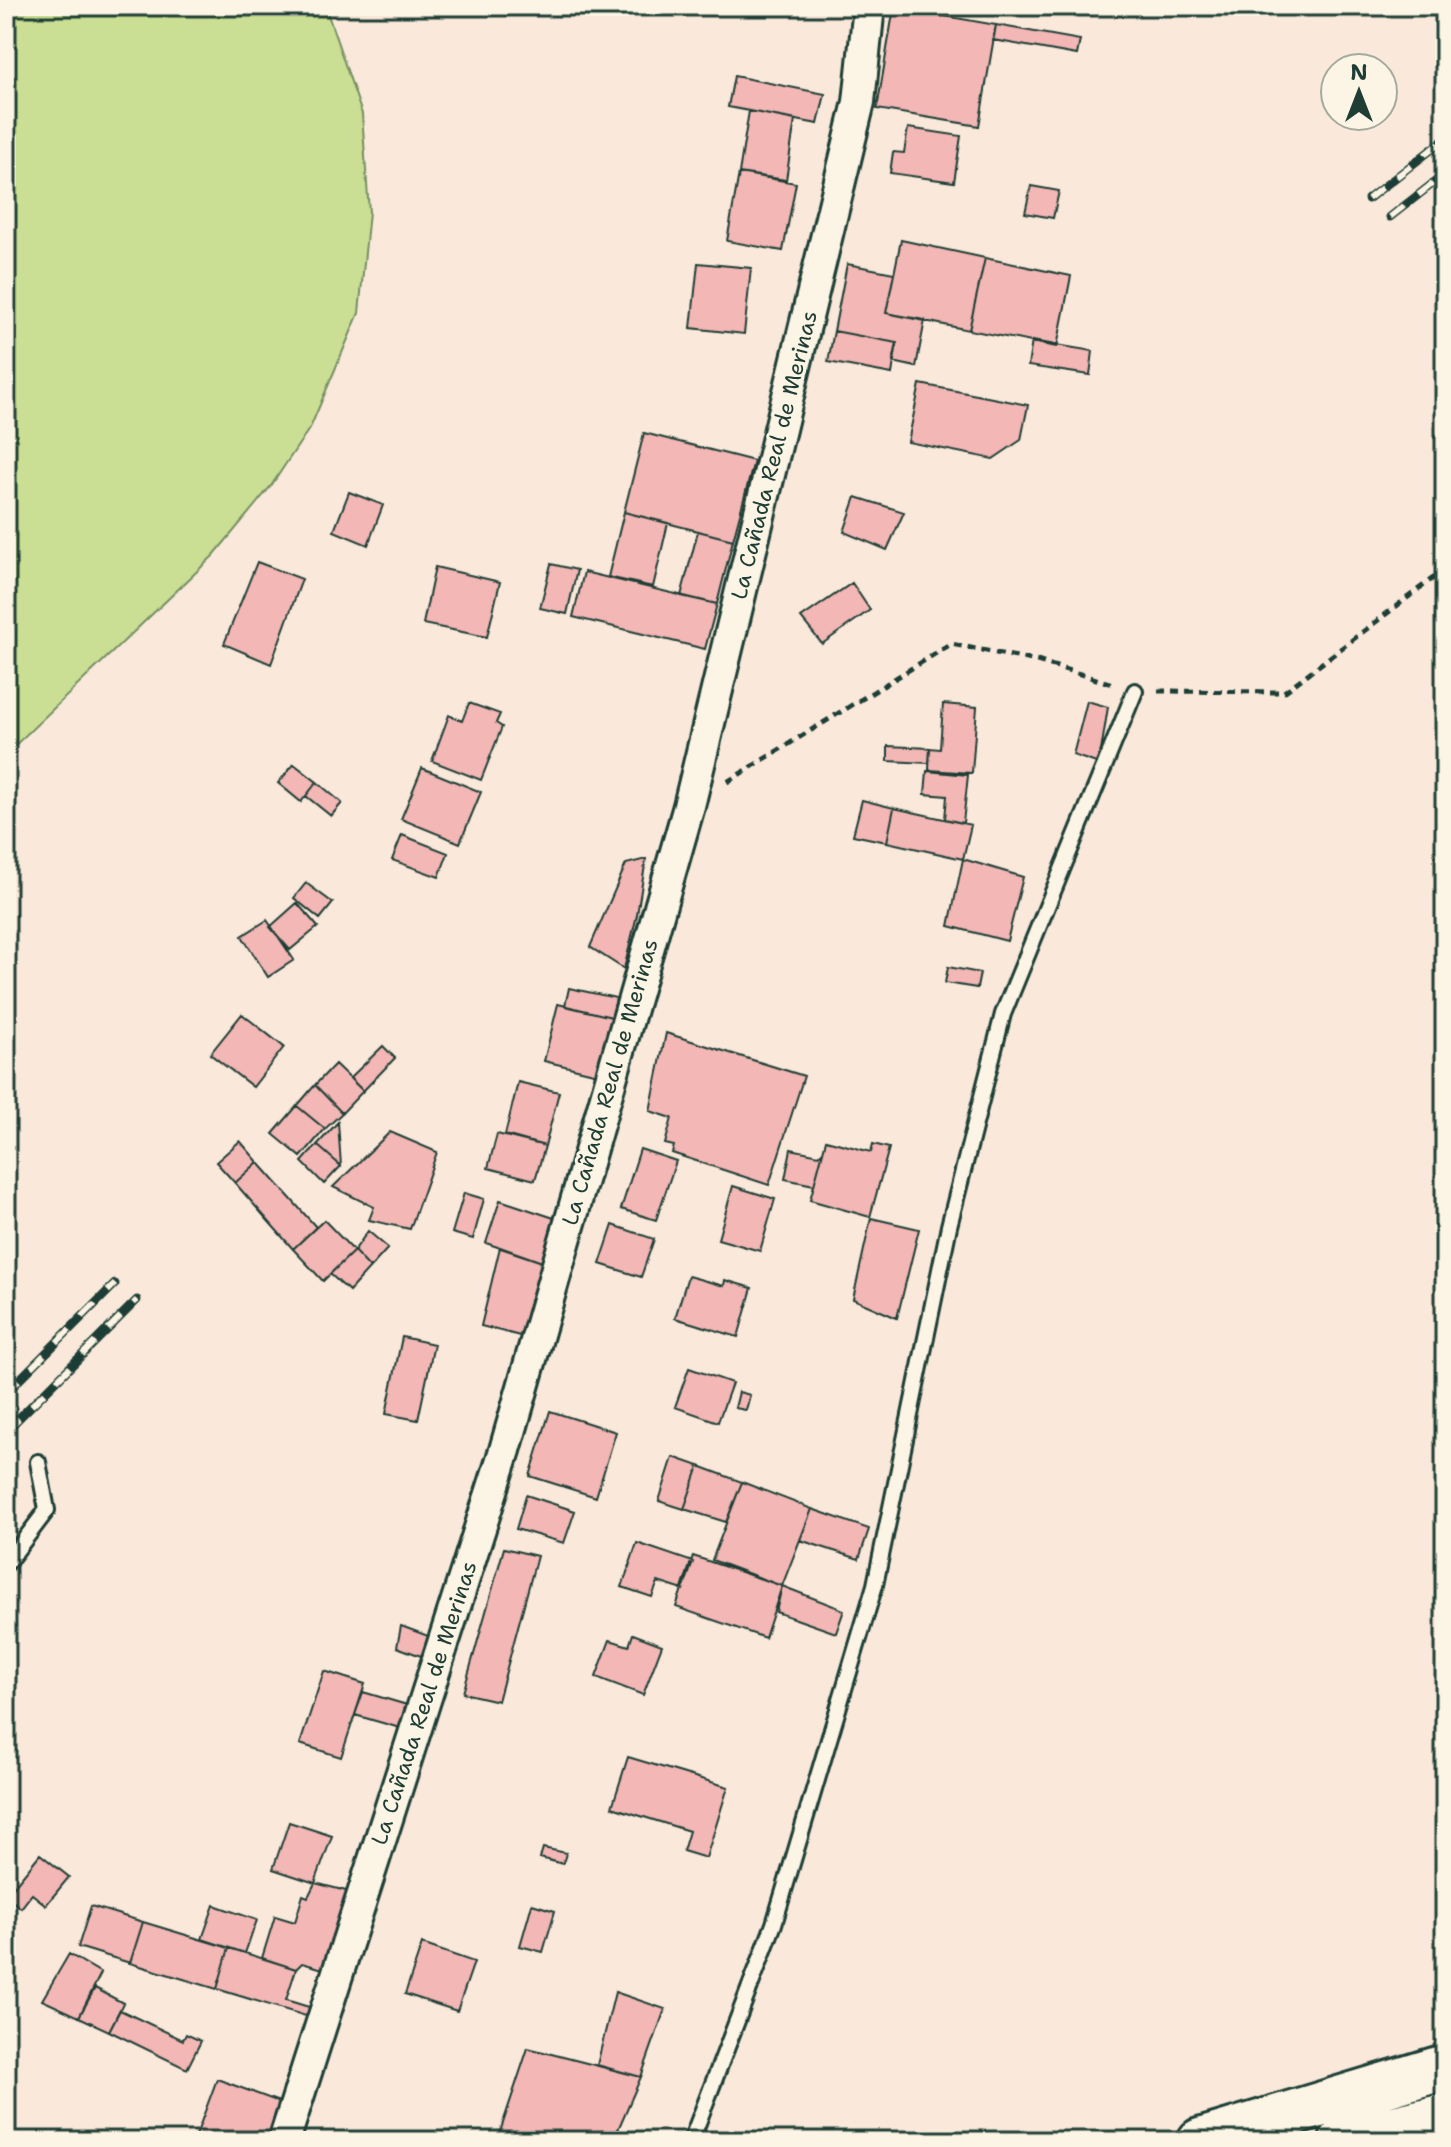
<svg xmlns="http://www.w3.org/2000/svg" width="1451" height="2147" font-family="'Shantell Sans',sans-serif">
<style>
.green{fill:#cadf93;stroke:#748e64;stroke-width:2}
.building{fill:#f3b7b5;stroke:#1f3d34;stroke-width:2}
.lines{fill:none;stroke-linecap:round;stroke-linejoin:round}
.service-casing{stroke:#1f3d34;stroke-width:20}
.minor-casing{stroke:#1f3d34;stroke-width:36}
.motorway-casing{stroke:#1f3d34;stroke-width:50}
.path{stroke:#1f3d34;stroke-width:5;stroke-dasharray:8 6;stroke-linecap:butt}
.service{stroke:#fcf5e5;stroke-width:14}
.minor{stroke:#fcf5e5;stroke-width:30}
.motorway{stroke:#fcf5e5;stroke-width:44}
.rail-casing{stroke:#1f3d34;stroke-width:9}
.rail{stroke:#fcf5e5;stroke-width:6;stroke-dasharray:18;stroke-linecap:butt}
.labels{text-anchor:middle;dominant-baseline:central;stroke-width:6;stroke-linejoin:round;paint-order:stroke}
.street-label{font-size:22px;fill:#1f3d34;stroke:#fcf5e5}
</style>
<rect width="100%" height="100%" fill="#fae9db"/>
<filter id="ink" filterUnits="userSpaceOnUse"><feTurbulence type="fractalNoise" baseFrequency=".0125" numOctaves="2"/><feDisplacementMap in="SourceGraphic" scale="16" xChannelSelector="R" yChannelSelector="G"/><feConvolveMatrix kernelMatrix="1 2 1 2 8 2 1 2 1" color-interpolation-filters="sRGB"/></filter>
<g filter="url(#ink)">
<path class="green" d="M6,6H325L362,114L369,212L359,313L311,426L271,486L214,555L6,754Z"/>
<path class="building" d="M894,7L996,25L979,126L877,109Z
M996,25L1080,40L1077,55L993,40Z
M734,76L825,94L818,124L728,107Z
M749,111L795,120L786,180L739,173Z
M908,128L961,136L954,182L890,173L893,152L904,153Z
M739,173L796,183L783,251L727,241Z
M1031,186L1059,191L1053,218L1025,213Z
M901,240L985,258L969,330L886,313Z
M985,258L1071,276L1057,347L969,330Z
M698,263L751,268L744,334L691,328Z
M847,264L894,273L886,313L925,320L916,367L893,362L897,343L834,331Z
M834,331L897,343L892,374L828,362Z
M1032,341L1093,351L1090,375L1028,366Z
M920,384L1028,405L1021,440L993,459L908,442Z
M644,433L754,461L733,540L624,512Z
M349,492L383,505L368,545L334,531Z
M856,497L904,512L887,550L844,532Z
M624,512L668,523L653,587L608,577Z
M698,531L733,540L717,604L681,596Z
M257,562L302,579L271,664L224,644Z
M551,564L577,570L567,614L540,608Z
M435,567L500,582L487,637L423,624Z
M584,572L717,604L705,649L573,617Z
M852,583L870,610L822,644L801,618Z
M1087,701L1108,707L1099,764L1073,755Z
M469,703L500,714L496,723L502,727L481,780L432,761L449,715L462,721Z
M943,704L977,707L972,773L929,770L930,748L940,749Z
M888,746L930,748L929,763L888,761Z
M294,764L317,782L301,802L278,783Z
M422,768L481,792L460,843L401,819Z
M927,771L968,775L963,823L945,819L947,796L925,794Z
M317,782L342,803L331,816L306,796Z
M862,800L894,808L887,842L853,835Z
M894,808L971,825L963,859L887,842Z
M402,835L448,853L439,877L392,860Z
M646,859L637,915L624,969L590,947L626,864Z
M963,859L1023,877L1007,941L949,926Z
M306,883L333,903L320,919L294,898Z
M297,903L318,927L290,950L270,927Z
M267,920L294,960L268,977L242,936Z
M948,967L980,973L977,988L945,983Z
M569,988L616,998L612,1017L565,1006Z
M558,1004L612,1017L598,1074L544,1061Z
M242,1014L284,1047L253,1087L210,1054Z
M666,1033L804,1076L769,1185L672,1153L674,1146L665,1144L672,1118L650,1111Z
M383,1046L395,1058L363,1091L350,1078Z
M335,1064L363,1091L342,1113L315,1085Z
M518,1082L559,1092L545,1146L505,1135Z
M315,1085L342,1113L325,1129L297,1106Z
M297,1106L325,1129L301,1157L273,1134Z
M338,1122L341,1166L317,1145Z
M390,1132L437,1152L410,1229L369,1220L374,1207L333,1187Z
M497,1134L545,1146L535,1180L488,1168Z
M826,1140L871,1152L873,1144L889,1148L870,1217L810,1200Z
M240,1141L258,1162L235,1183L216,1162Z
M317,1145L341,1166L324,1184L302,1162Z
M640,1149L676,1161L656,1220L621,1209Z
M791,1149L819,1155L823,1151L814,1185L785,1179Z
M258,1162L316,1227L293,1249L235,1183Z
M733,1186L775,1199L760,1251L718,1239Z
M464,1193L484,1199L473,1239L452,1233Z
M500,1200L560,1220L545,1263L486,1243Z
M871,1218L919,1229L897,1318L853,1299Z
M324,1220L354,1251L323,1281L293,1249Z
M613,1225L654,1239L641,1277L600,1264Z
M368,1231L388,1248L370,1268L354,1251Z
M500,1247L545,1263L524,1337L481,1326Z
M354,1251L370,1268L349,1291L330,1274Z
M688,1276L724,1286L725,1280L752,1288L738,1337L675,1318Z
M402,1337L434,1344L418,1420L386,1414Z
M689,1368L732,1383L718,1422L675,1407Z
M739,1392L750,1395L746,1410L735,1408Z
M550,1411L616,1432L596,1497L530,1476Z
M673,1457L699,1466L684,1509L659,1501Z
M699,1466L742,1482L726,1522L684,1509Z
M742,1482L812,1509L782,1586L712,1560Z
M526,1495L575,1511L564,1543L516,1529Z
M812,1509L869,1529L859,1559L800,1540Z
M637,1543L693,1562L683,1590L658,1582L652,1597L622,1587Z
M504,1548L537,1556L498,1701L463,1693Z
M693,1556L782,1586L765,1638L676,1607Z
M782,1586L844,1610L836,1633L776,1612Z
M401,1626L431,1637L421,1656L397,1647Z
M633,1634L662,1645L643,1695L596,1677L610,1640L629,1646Z
M324,1671L365,1684L341,1757L300,1744Z
M363,1692L407,1705L400,1728L355,1715Z
M628,1757L728,1787L706,1858L683,1851L689,1831L612,1807Z
M289,1822L332,1836L315,1883L273,1869Z
M543,1848L566,1853L563,1864L540,1858Z
M40,1854L69,1877L46,1905L32,1894L21,1908L6,1896Z
M315,1883L350,1892L327,1970L302,1963L296,1969L262,1958L275,1916L295,1922L303,1895L308,1897Z
M532,1904L555,1911L543,1952L520,1946Z
M214,1905L257,1920L245,1953L202,1939Z
M91,1906L143,1922L130,1963L78,1947Z
M143,1922L229,1948L217,1989L130,1963Z
M422,1944L474,1962L457,2011L405,1994Z
M229,1948L296,1969L286,2000L309,2007V2017L217,1989Z
M69,1954L101,1973L79,2017L42,2000Z
M95,1988L123,2003L109,2031L79,2017Z
M615,1992L665,2009L641,2077L597,2065Z
M120,2010L183,2040L186,2034L201,2041L187,2069L109,2031Z
M528,2048L641,2077L613,2141H497Z
M217,2079L293,2107L280,2141H194Z"/>
<g class="lines">
<defs>
<path id="service" d="M6,1564L47,1510L38,1462
M691,2141L774,1924L875,1585L949,1226L1003,1014L1135,691"/>
<path id="minor" d="M284,2141L505,1450L689,806L859,102L869,6"/>
<path id="motorway" d="M1200,2141L1445,2067
M1342,2141L1445,2116"/>
</defs>
<use href="#service" class="service-casing"/>
<use href="#minor" class="minor-casing"/>
<use href="#motorway" class="motorway-casing"/>
<path class="path" d="M1158,691L1284,692L1445,569
M727,782L951,644L1037,661L1113,684"/>
<use href="#service" class="service"/>
<use href="#minor" class="minor"/>
<use href="#motorway" class="motorway"/>
<defs>
<path id="rail" d="M1368,199L1445,139
M1390,217L1445,174
M6,1393L115,1284
M6,1431L137,1300"/>
</defs>
<use href="#rail" class="rail-casing"/>
<use href="#rail" class="rail"/>
</g>
</g>
<g class="labels">
<g class="street-label">
<text transform="translate(774 455) rotate(-76)">La Cañada Real de Merinas</text>
<text transform="translate(610 1082) rotate(-74)">La Cañada Real de Merinas</text>
<text transform="translate(424 1703) rotate(-72)">La Cañada Real de Merinas</text>
</g>
</g>
<rect width="1451" height="2147" fill="none" stroke="#fcf5e5" stroke-width="32"/>
<rect x="16" y="16" width="1419" height="2115" fill="none" stroke="#1f3d34" stroke-width="3" filter="url(#ink)"/>
<g transform="translate(1359 92)"><circle r="38" fill="#fcf5e5" stroke="#a4ab9e" stroke-width="2"/>
<path d="M0-6L14 30L0 20L-14 30Z" fill="#1f3d34"/>
<text y="-12" font-size="22" font-weight="bold" text-anchor="middle" fill="#1f3d34">N</text>
</g>
</svg>
